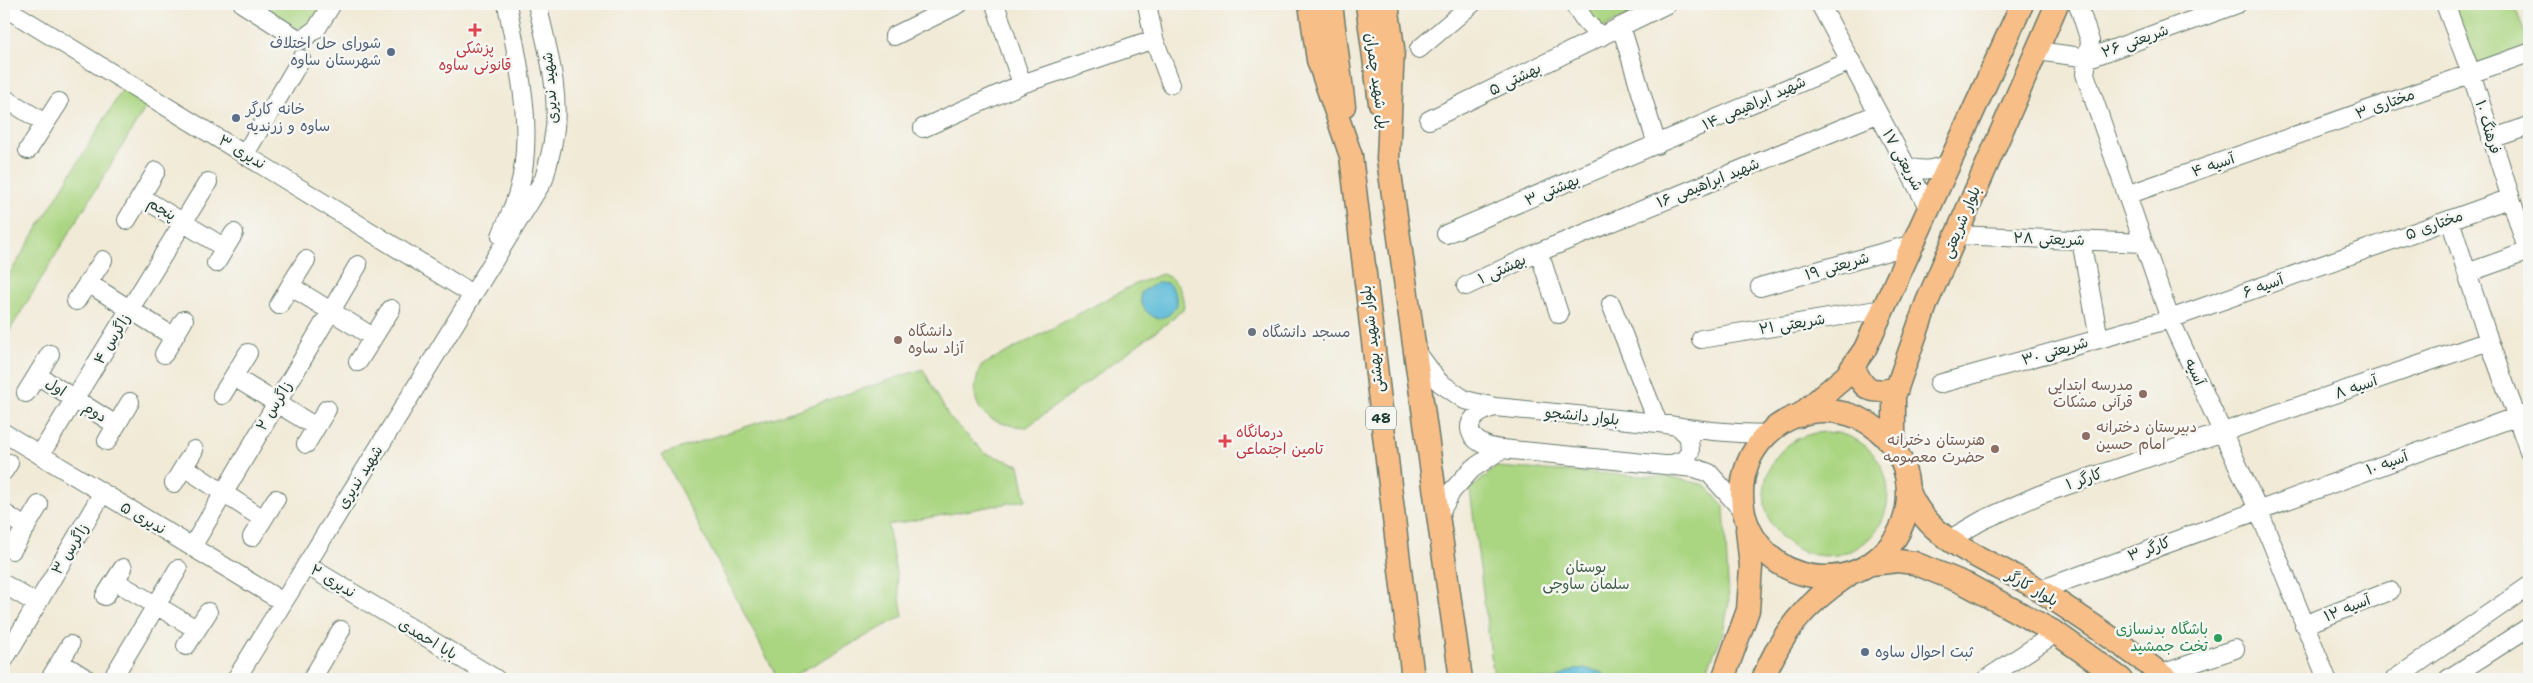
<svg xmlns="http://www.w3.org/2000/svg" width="2533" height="683" font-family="'Shantell Sans','Playpen Sans Arabic',sans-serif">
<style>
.green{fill:#aad581;stroke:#64895a}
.water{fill:#59b9d7;stroke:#3c7b86}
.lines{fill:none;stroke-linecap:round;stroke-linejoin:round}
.minor-casing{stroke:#687a6d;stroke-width:20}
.major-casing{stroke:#687a6d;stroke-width:25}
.minor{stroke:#fff;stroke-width:18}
.major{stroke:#f7be88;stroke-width:22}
.health-dot{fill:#e0444e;stroke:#f6f6f2;stroke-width:2}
.service-dot{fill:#5c6f8a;stroke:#f6f6f2;stroke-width:2}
.worship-dot{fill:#6b7280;stroke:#f6f6f2;stroke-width:2}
.education-dot{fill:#8d6e63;stroke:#f6f6f2;stroke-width:2}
.leisure-dot{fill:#2e9e5b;stroke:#f6f6f2;stroke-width:2}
.labels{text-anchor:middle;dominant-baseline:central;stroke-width:5;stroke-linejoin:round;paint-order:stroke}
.shield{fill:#f6f6f2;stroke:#60746d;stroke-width:1}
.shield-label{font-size:14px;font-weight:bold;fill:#1f3d34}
.street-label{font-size:15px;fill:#1f3d34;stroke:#f6f6f2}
.service-label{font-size:15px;fill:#4e5e75;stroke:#f6f6f2;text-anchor:start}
.health-label{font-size:15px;fill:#be3a42;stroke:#f6f6f2}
.education-label{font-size:15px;fill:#785e54;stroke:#f6f6f2;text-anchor:start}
.worship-label{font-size:15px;fill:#5b616d;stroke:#f6f6f2;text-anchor:start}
.park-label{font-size:15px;fill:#3b5b43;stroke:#f6f6f2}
.leisure-label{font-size:15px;fill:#27864d;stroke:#f6f6f2;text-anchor:end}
</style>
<rect width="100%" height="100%" fill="#f6f6f2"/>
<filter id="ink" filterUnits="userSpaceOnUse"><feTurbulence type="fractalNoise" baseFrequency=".02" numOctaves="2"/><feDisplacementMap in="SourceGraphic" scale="10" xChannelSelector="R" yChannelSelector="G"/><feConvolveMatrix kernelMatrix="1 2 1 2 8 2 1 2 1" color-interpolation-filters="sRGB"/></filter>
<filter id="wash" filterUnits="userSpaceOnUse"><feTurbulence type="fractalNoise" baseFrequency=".0096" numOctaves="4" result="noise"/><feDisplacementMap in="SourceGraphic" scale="20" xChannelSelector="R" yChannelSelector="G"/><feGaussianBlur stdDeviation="1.12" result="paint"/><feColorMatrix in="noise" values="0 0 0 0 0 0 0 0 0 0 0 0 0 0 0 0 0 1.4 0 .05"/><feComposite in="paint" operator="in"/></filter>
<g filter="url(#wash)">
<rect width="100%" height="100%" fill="#f1ead7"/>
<path class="green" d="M257,4H323C316,15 311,29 296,29Z
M1584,4H1651L1601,29Z
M2452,4H2514L2529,45L2475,65Z
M127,82L152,97L4,340V283Z
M1162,274C1178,279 1183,292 1184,308L1171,320L1027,427C986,425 964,408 981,366L1133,285Z
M923,369L949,417L985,453L1019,465L1026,500L888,525L903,616L787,679H778L662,454Z
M1764 494a62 62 0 1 1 124 0a62 62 0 1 1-124 0Z
M1496,467L1675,478L1705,485L1724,506L1729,602L1723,633L1703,679H1494L1470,490Z"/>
<path class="water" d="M1159,282L1168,283C1174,290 1177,296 1177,305L1169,315L1158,319C1147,314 1139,306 1141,292Z
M1583,668L1600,672L1611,679H1557L1567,672Z"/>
</g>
<g filter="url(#ink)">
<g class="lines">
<defs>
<path id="minor" d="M243,4L295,37L303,39L317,28L332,4
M995,4L1022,84
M1147,4L1154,39L1171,84
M1574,4L1586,22L1601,37
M1820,4L1928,207
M2078,4L2090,41L2085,74L2170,319L2258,509L2327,679
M2445,4L2471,73L2528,252
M4,7L472,294
M1621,26L1657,145
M894,36L959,4
M1419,49L1472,4
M2037,51L2089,58L2237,4
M4,98L45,123
M1429,120L1667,4
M923,128L1022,84L1154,39
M2491,139L2529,126
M28,150L59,102
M245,154L301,59
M1906,166C1922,172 1934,170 1950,163
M2127,195L2529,53
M141,197L225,248
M127,220L156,171
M2450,220L2489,341L2529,451
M1446,234L1851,61
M1955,235L2144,243
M501,236C507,221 515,205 519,189C535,130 518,62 507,4
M2081,240L2099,339
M1539,252L1559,314
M306,260L290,286L373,337
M216,263L234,233
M2467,273L2529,251
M88,283L174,337
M1466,286L1539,252L1877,114
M1760,287L1913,244
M76,301L103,260
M1611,304L1658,423
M279,305L290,286
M1701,339L1883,309
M1416,351L1439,382L1465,400L1495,407L1658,423C1695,430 1731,434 1769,434
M164,354L184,320
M358,362L391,309
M37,375L116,425
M234,377L316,427
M1939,384L2170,319L2511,198
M26,393L50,354
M222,395L248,353
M1495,407C1456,417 1466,446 1502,449
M4,433L283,602
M107,441L130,402
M306,444L327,409
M40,455L208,182
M1672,464L1684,460L1690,452L1689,437L1681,429
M184,467L263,519
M4,471L9,463
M174,483L194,450
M4,513L26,528
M1437,518L1452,491L1472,469L1502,449L1695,468L1709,473L1744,512
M252,537L276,499
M1950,539L1983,520L2039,495L2489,341
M192,547L358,265
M12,550L39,505
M306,565L496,679
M115,581L196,629
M4,584L37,604
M2040,590L2529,412
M105,596L123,568
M2304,625L2390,591
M186,646L208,612
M4,660L102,494
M60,662L87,679
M2161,674L2235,649
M51,677L70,645
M112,679L178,569
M236,679L544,179C547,167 551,154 553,141C562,96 547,47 537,4
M312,679L341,630
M1986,679L2056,633
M2395,679L2529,586
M2448,679L2529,627"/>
<path id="major" d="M1310,4L1318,60L1351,156L1413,679
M1331,4L1344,106
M1367,4L1380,103
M1387,4L1393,48L1388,159L1461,679
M1853,366C1864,391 1869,393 1897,389
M1742 494a83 83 0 1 1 166 0a83 83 0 1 1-166 0Z
M1799,416L1846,376L1865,349L2022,4
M1894,447V396L1927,302L2057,4
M1908,489C1929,546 1995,561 2041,591C2081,617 2130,649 2167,679
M1871,564L1898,561L1914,563L1966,584L2056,633L2121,679
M1723,679L1748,610L1751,567L1747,529
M1763,679C1782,632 1805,604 1847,576"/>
</defs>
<use href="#minor" class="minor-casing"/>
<use href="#major" class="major-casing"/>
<use href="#minor" class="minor"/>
<use href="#major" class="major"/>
</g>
</g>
<g class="health-dot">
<path d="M472.5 22.5h5v5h5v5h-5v5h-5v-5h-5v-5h5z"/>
<path d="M1222.5 433.5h5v5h5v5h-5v5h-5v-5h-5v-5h5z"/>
</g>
<g class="service-dot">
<circle cx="391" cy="52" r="5"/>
<circle cx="236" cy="118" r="5"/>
<circle cx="1865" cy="652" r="5"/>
</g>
<circle class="worship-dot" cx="1252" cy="332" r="5"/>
<g class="education-dot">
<circle cx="898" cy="340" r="5"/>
<circle cx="2143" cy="394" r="5"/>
<circle cx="2086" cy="436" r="5"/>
<circle cx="1995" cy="449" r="5"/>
</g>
<circle class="leisure-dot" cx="2218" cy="638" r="5"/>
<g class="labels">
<rect class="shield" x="1366" y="406.5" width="30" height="23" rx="4"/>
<g class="shield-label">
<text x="1381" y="418">48</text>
</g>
<g class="street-label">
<text transform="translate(2135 41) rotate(-20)">شریعتی ۲۶</text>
<text transform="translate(1515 79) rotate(-26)">بهشتی ۵</text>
<text transform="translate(1377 81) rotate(82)">پل شهید چمران</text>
<text transform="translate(550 88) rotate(-95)">شهید ندیری</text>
<text transform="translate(1754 103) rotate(-24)">شهید ابراهیمی ۱۴</text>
<text transform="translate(2385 104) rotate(-20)">مختاری ۳</text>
<text transform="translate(2488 127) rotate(73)">فرهنگ ۱۰</text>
<text transform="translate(242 152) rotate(31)">ندیری ۳</text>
<text transform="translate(1903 160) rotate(61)">شریعتی ۱۷</text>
<text transform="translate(2213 165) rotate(-19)">آسیه ۴</text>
<text transform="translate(1708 183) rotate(-22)">شهید ابراهیمی ۱۶</text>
<text transform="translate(1552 190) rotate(-23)">بهشتی ۳</text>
<text transform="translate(162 209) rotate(31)">پنجم</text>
<text transform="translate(1961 222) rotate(-67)">بلوار شریعتی</text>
<text transform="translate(2434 225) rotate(-20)">مختاری ۵</text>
<text transform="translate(2049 239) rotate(2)">شریعتی ۲۸</text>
<text transform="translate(1837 266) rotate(-16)">شریعتی ۱۹</text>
<text transform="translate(1502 269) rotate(-25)">بهشتی ۱</text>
<text transform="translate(2263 286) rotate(-20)">آسیه ۶</text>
<text transform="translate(1792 324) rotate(-9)">شریعتی ۲۱</text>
<text transform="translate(112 339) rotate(-59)">زاگرس ۴</text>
<text transform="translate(1372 339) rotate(-97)">بلوار شهید بهشتی</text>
<text transform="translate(2055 351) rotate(-16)">شریعتی ۳۰</text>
<text transform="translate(2195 372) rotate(65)">آسیه</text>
<text transform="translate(56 387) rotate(33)">اول</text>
<text transform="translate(2356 387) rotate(-19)">آسیه ۸</text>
<text transform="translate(274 406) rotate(-59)">زاگرس ۲</text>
<text transform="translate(95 412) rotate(32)">دوم</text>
<text transform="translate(1582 416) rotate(6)">بلوار دانشجو</text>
<text transform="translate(2387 463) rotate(-20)">آسیه ۱۰</text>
<text transform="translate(360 477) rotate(-58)">شهید ندیری</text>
<text transform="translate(2084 479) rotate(-19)">کارگر ۱</text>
<text transform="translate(143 518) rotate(30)">ندیری ۵</text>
<text transform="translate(70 549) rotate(-59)">زاگرس ۳</text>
<text transform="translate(2149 549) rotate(-20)">کارگر ۳</text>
<text transform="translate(333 581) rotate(31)">ندیری ۲</text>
<text transform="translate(2032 588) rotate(30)">بلوار کارگر</text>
<text transform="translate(2347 608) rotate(-22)">آسیه ۱۲</text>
<text transform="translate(428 639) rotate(31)">بابا احمدی</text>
</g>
<g class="service-label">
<text x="381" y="43" text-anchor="end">شورای حل اختلاف<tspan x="381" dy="17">شهرستان ساوه</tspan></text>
<text x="246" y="109">خانه کارگر<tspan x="246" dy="17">ساوه و زرندیه</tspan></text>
<text x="1875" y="652">ثبت احوال ساوه</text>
</g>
<g class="health-label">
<text x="475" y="48">پزشکی<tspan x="475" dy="17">قانونی ساوه</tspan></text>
<text x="1236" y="432" text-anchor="start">درمانگاه<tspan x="1236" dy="17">تامین اجتماعی</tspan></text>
</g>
<g class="education-label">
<text x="908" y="331">دانشگاه<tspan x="908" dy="17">آزاد ساوه</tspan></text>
<text x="2133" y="385" text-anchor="end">مدرسه ابتدایی<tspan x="2133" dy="17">قرآنی مشکات</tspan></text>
<text x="2096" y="427">دبیرستان دخترانه<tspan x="2096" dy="17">امام حسین</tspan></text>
<text x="1985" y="440" text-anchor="end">هنرستان دخترانه<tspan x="1985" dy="17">حضرت معصومه</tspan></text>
</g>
<g class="worship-label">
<text x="1262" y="332">مسجد دانشگاه</text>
</g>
<g class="park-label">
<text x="1586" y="567">بوستان<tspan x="1586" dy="17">سلمان ساوجی</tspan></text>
</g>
<g class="leisure-label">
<text x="2208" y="629">باشگاه بدنسازی<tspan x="2208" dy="17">تخت جمشید</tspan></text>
</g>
</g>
<rect width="2533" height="683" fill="none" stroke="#f6f6f2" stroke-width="20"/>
</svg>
